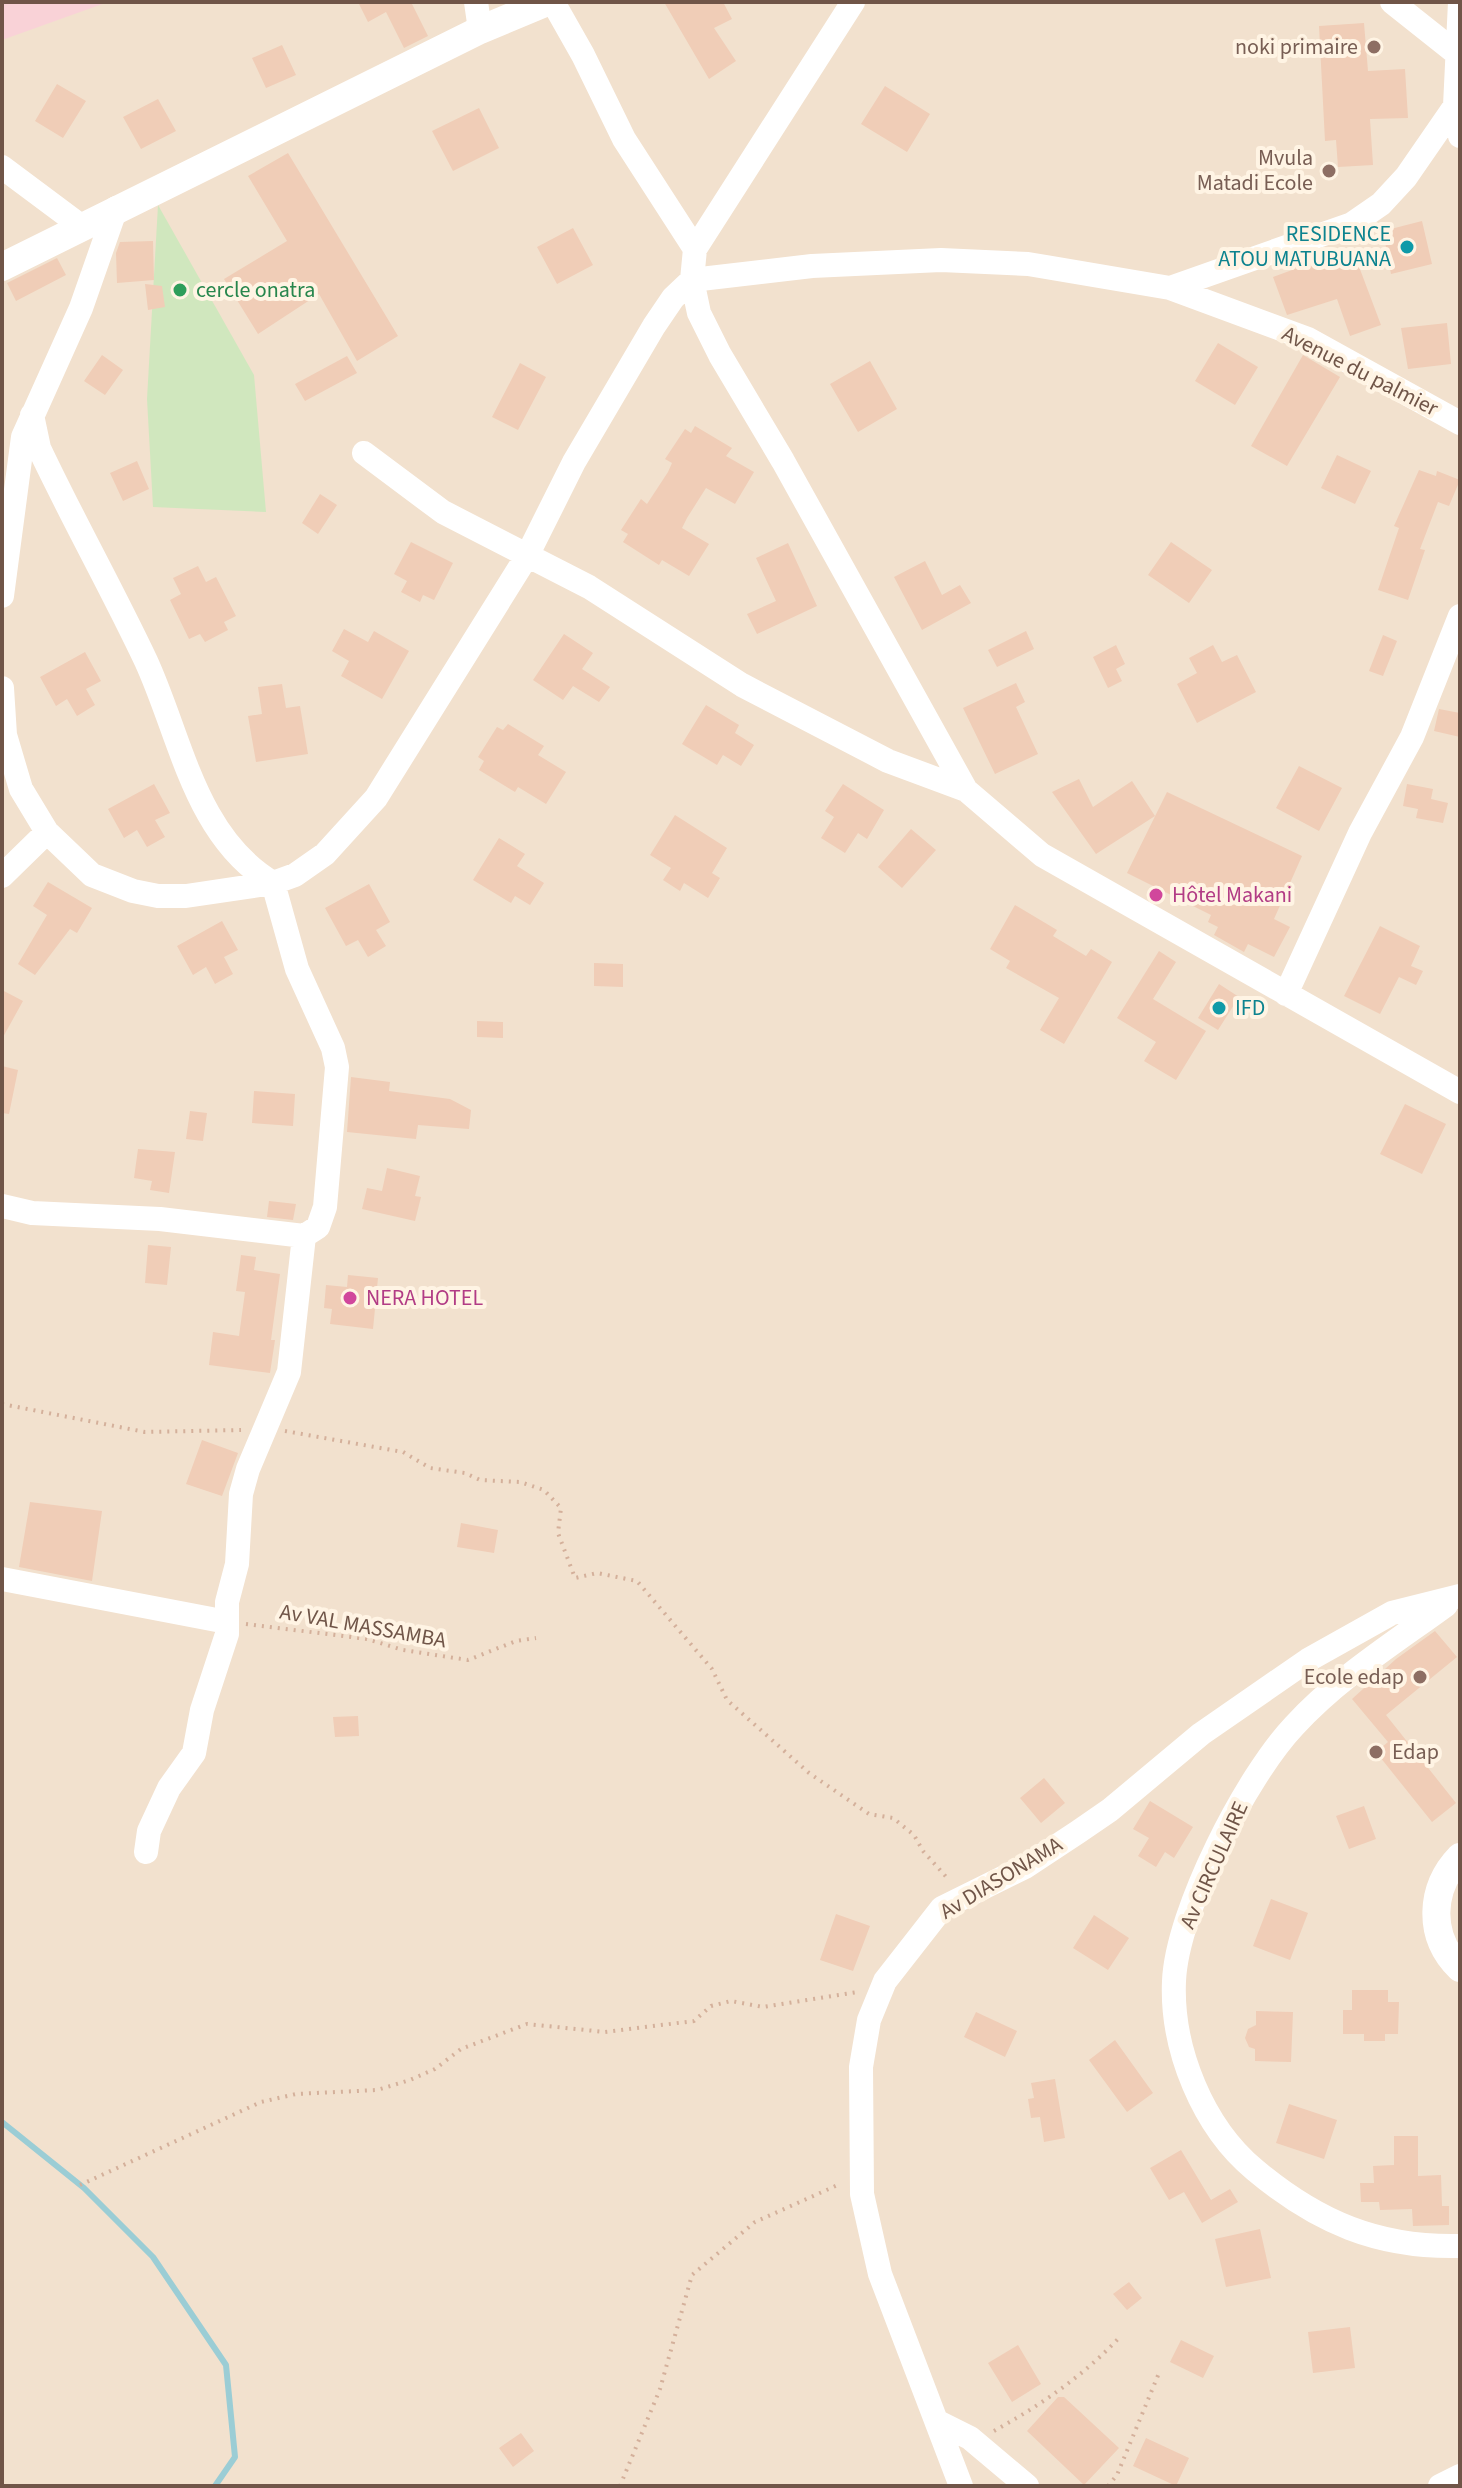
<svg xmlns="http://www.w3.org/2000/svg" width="1462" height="2488" font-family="'Source Sans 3',sans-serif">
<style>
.residential{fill:#f2e1ce}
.medical{fill:#f9d2d7}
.green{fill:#d0e7be}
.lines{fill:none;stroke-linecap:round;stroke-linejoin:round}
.stream{stroke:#9bcdd5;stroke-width:6}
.building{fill:#f0cdb7}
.path{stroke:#d4b09b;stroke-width:4;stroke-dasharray:2 6;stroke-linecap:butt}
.minor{stroke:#fff;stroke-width:24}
.tertiary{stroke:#fff;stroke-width:28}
.education-dot{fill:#8d6e63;stroke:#fff4e4;stroke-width:3}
.culture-dot{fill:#0f9aa8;stroke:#fff4e4;stroke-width:3}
.leisure-dot{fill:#2e9e5b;stroke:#fff4e4;stroke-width:3}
.hotel-dot{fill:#d1479c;stroke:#fff4e4;stroke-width:3}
.labels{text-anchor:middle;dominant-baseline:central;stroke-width:8;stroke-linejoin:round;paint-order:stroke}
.education-label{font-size:22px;fill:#785e54;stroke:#fff4e4;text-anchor:end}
.culture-label{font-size:22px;fill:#0d838f;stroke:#fff4e4;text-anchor:end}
.leisure-label{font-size:22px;fill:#27864d;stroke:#fff4e4;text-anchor:start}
.street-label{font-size:22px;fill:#705548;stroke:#fff4e4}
.hotel-label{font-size:22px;fill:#b23c85;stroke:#fff4e4;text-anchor:start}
</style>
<rect width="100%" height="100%" fill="#fbf0df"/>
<path class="residential" d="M2,2H1460V2486H2Z"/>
<path class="medical" d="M2,2H108L2,40Z"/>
<path class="green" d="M158,205L254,375L266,512L153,507L147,399Z"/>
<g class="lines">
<path class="stream" d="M2,2122L84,2188L153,2257L226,2365L235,2457L215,2486"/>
</g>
<path class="building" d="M358,2H411L428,36L404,48L386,12L368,22Z
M664,2H723L732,19L714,28L736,61L709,79Z
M1364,23L1368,71L1405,69L1408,118L1370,119L1373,165L1338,167L1336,140L1325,141L1319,26Z
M282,45L296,75L266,88L252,58Z
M57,84L86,101L63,138L35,121Z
M885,86L930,114L907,152L861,124Z
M158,99L176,131L141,149L123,117Z
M479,108L499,148L453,171L432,131Z
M288,153L398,336L357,361L319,294L258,334L224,279L287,241L248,176Z
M1422,221L1432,264L1391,274L1383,231Z
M573,228L593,265L557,284L537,247Z
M153,241L154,280L117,283L116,253L120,242Z
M1352,248L1381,325L1350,336L1337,299L1287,315L1273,277Z
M57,258L66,275L16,301L7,283Z
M145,284L162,286L165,307L148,310Z
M1447,323L1451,364L1408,369L1401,328Z
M1218,343L1258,367L1235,405L1195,381Z
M102,355L123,370L105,395L84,381Z
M1303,355L1340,377L1287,466L1251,446Z
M347,356L357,373L305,401L295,384Z
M870,361L897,409L858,432L830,384Z
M520,363L546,377L518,430L492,417Z
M695,426L732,448L726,456L754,472L735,504L706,488L687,518L682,528L709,544L689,576L662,560L659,565L623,542L628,534L621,530L641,499L647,504L668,472L672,463L665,459L685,429L691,433Z
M1337,455L1371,471L1355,504L1321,488Z
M137,461L149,489L123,501L110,473Z
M1419,470L1436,476L1437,471L1460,480L1449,506L1438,502L1420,549L1425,550L1408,600L1378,590L1399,528L1394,526Z
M320,494L337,505L318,534L302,523Z
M411,542L453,563L434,600L423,595L420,602L401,592L407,581L394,574Z
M1171,542L1212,570L1189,603L1148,575Z
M788,543L817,606L757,634L747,614L776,601L756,558Z
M925,561L942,595L960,585L971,603L922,630L894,577Z
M198,566L206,582L216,577L236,616L224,622L228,630L205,642L200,634L189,639L170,600L181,594L173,578Z
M344,629L368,642L374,631L409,651L382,699L341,676L349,661L332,651Z
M1026,631L1034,649L997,667L988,650Z
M564,634L593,653L582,669L610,687L599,702L573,686L563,700L533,680Z
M1383,635L1397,641L1383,676L1369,671Z
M1116,645L1125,664L1116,669L1122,681L1108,688L1093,657Z
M1213,645L1222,662L1237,655L1256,692L1197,723L1177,684L1197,673L1189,658Z
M85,652L101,681L86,689L95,705L77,716L67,699L56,706L40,677Z
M1016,683L1025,702L1016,707L1038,754L995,774L963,708Z
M282,684L286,708L300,706L308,754L256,762L248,716L262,714L258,687Z
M706,705L739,725L735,733L754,745L741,766L723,755L717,765L682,744Z
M1439,709L1460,713V737L1434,731Z
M508,724L544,746L538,755L566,772L546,804L518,787L515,792L479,770L484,761L478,757L497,727L503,730Z
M1299,766L1342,788L1319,831L1276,808Z
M1079,779L1093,807L1132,781L1155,816L1096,854L1052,792Z
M154,784L170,813L155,820L165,837L147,847L137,830L124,838L108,809Z
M843,784L884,810L867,839L858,833L845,853L821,838L834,817L825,811Z
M1407,784L1433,789L1431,799L1448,803L1443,823L1416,818L1418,809L1403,806Z
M1167,792L1302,856L1274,919L1290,927L1274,957L1248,944L1244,952L1214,935L1218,927L1208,922L1211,915L1127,873Z
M675,815L727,848L712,873L720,878L708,898L684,883L680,891L663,880L671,868L650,855Z
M911,829L936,850L902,888L878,867Z
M499,838L525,854L517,866L544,883L530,905L515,896L511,903L473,880Z
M48,882L92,908L77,933L70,929L35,975L18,964L47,915L33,906Z
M369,884L390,922L376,930L386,946L368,957L358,940L346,946L325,908Z
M1015,905L1057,930L1053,936L1086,956L1091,949L1112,962L1064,1044L1040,1030L1059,998L1006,968L1010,961L990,949Z
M222,921L238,950L224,957L233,974L215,984L206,967L193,975L177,946Z
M1380,926L1420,946L1411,966L1423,971L1416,985L1399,977L1380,1014L1344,996Z
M1159,951L1176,962L1153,999L1206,1031L1176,1080L1144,1061L1156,1042L1117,1018Z
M594,963L623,964V987L594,986Z
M1219,984L1239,997L1218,1030L1198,1018Z
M2,990L23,1001L2,1039Z
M477,1021L503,1022V1038L477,1037Z
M2,1066L18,1070L9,1114L2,1113Z
M351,1077L390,1082L389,1091L450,1099L471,1110L469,1129L418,1125L416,1139L347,1132Z
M254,1091L295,1094L293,1126L252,1123Z
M1405,1104L1446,1124L1422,1174L1380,1154Z
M190,1111L207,1113L203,1141L186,1139Z
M138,1149L175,1152L169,1193L150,1190L152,1181L134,1178Z
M387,1168L420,1176L415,1196L421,1197L415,1221L362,1209L367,1188L382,1191Z
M269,1201L296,1204L293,1220L267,1217Z
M148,1245L171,1247L167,1285L145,1283Z
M241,1255L256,1257L254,1270L280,1274L271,1340H275L270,1373L209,1365L213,1332L239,1336L245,1292L236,1291Z
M348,1275L378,1278L373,1329L330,1324L332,1309L324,1308L326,1285L347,1287Z
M202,1440L238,1453L222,1496L186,1484Z
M30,1502L102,1511L92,1581L19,1567Z
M461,1523L498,1530L494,1553L457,1547Z
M1435,1631L1457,1657L1386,1715L1456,1803L1432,1822L1376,1752L1388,1742L1352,1699L1396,1659Z
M358,1716L359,1736L335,1737L333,1717Z
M1044,1778L1065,1803L1041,1823L1020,1798Z
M1150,1801L1193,1827L1174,1858L1165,1852L1156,1867L1138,1856L1149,1838L1133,1829Z
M1364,1806L1376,1839L1349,1849L1336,1816Z
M1271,1899L1308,1913L1290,1960L1253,1946Z
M836,1914L870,1926L853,1971L820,1960Z
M1094,1915L1129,1938L1108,1970L1073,1948Z
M1352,1990H1388V2002H1399L1398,2034H1385V2041H1364V2034H1343V2010H1352Z
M1256,2011L1293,2012L1291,2062L1255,2061V2049L1249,2047L1245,2038L1248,2029L1256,2025Z
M976,2012L1017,2031L1005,2057L964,2037Z
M1115,2040L1153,2093L1127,2112L1089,2060Z
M1055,2079L1065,2138L1044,2142L1040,2117L1031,2118L1028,2099L1034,2098L1031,2083Z
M1289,2104L1337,2120L1324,2159L1276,2143Z
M1394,2136H1418V2176L1441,2175L1442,2206H1449V2225L1413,2226L1412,2209L1380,2210L1379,2202H1361L1360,2183H1374L1373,2166L1394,2165Z
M1181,2150L1211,2200L1230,2189L1238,2202L1202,2223L1184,2192L1169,2200L1150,2168Z
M1260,2229L1271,2278L1226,2287L1215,2239Z
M1129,2282L1142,2298L1127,2310L1113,2294Z
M1350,2327L1355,2368L1313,2373L1308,2332Z
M1181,2340L1214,2356L1203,2378L1170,2362Z
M1018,2345L1041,2384L1012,2402L988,2363Z
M1058,2397H1064L1119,2448L1084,2485L1027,2431Z
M521,2433L534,2451L513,2467L499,2448Z
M1146,2438L1189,2458L1176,2486L1133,2466Z"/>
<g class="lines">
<path class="path" d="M2,1404L145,1432L241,1430
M285,1431L403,1452L430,1468L465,1473L480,1480L520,1482L544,1490L561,1508L558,1533L575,1578L597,1573L637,1581L712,1669L727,1700L809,1773L869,1814L893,1818L914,1835L923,1851L949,1880
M246,1624L367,1639L403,1650L468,1660L516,1641L536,1638
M80,2185L261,2102L296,2094L377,2090L410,2080L435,2069L461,2049L527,2024L605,2032L694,2021L711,2006L731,2001L763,2007L858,1992
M994,2431C1039,2406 1082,2377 1118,2339
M620,2486L660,2389L692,2275L755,2222L840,2184
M1108,2486L1117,2475L1159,2373"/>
<path class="minor" d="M476,2L480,30
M553,2L583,55L624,139L695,249
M853,2L695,249L692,280L699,313L720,355L783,461L966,790
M1392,2L1460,56
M1460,2L1455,106L1460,136
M2,167L81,226
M1170,288L1308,339L1460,423
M364,453L443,512L589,587L742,685L888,761L966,790L1042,855L1460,1092
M2,596L23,437L81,308L116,208
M2,688L5,735L21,789L47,832L92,875L133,891L158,896H186L273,883L295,875L325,854L376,798L527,556L574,462L654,326L673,298L692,280L812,266L941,260L1028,264L1170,288L1352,224L1381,204L1406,177L1455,106
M2,876L47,832
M1286,994L1360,833L1412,737L1460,616
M2,1206L32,1213L160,1219L304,1236L318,1227L325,1207L337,1067L333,1048L297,969L273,883C195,837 181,737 146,661C112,589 73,520 39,448L32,415
M2,1579L227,1622
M1446,1605C1394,1643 1338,1678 1294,1726C1246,1777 1177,1911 1174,1981C1171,2049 1203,2127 1255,2170C1317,2222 1378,2248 1460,2246
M146,1852L149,1831L169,1788L194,1753L202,1710L227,1634V1602L237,1564L241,1494L248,1469L289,1372L304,1236
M940,2423L970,2438L1027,2486
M961,2486L880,2274L862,2194L861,2067L869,2020L885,1981L942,1908L1025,1867L1078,1832L1110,1810L1201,1734L1308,1660L1392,1613L1460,1596
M1440,2486L1460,2476"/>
<path class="tertiary" d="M2,267L480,30L547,2
M1460,1857C1430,1888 1427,1936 1460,1968"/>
</g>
<g class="education-dot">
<circle cx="1374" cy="47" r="8"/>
<circle cx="1329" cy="171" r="8"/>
<circle cx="1420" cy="1677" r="8"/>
<circle cx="1376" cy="1752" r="8"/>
</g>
<g class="culture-dot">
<circle cx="1407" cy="247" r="8"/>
<circle cx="1219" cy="1008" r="8"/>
</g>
<circle class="leisure-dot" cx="180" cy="290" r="8"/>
<g class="hotel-dot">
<circle cx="1156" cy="895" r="8"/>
<circle cx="350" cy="1298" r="8"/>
</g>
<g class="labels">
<g class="education-label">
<text x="1358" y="47">noki primaire</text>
<text x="1313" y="158">Mvula<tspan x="1313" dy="25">Matadi Ecole</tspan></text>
<text x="1404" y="1677">Ecole edap</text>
<text x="1392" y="1752" text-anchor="start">Edap</text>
</g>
<g class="culture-label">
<text x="1391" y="234">RESIDENCE<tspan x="1391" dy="25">ATOU MATUBUANA</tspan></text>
<text x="1235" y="1008" text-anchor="start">IFD</text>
</g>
<g class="leisure-label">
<text x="196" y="290">cercle onatra</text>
</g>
<g class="street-label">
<text transform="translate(1360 371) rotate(27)">Avenue du palmier</text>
<text transform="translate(363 1626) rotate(10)">Av VAL MASSAMBA</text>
<text transform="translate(1214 1865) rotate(-66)">Av CIRCULAIRE</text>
<text transform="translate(1001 1878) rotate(-31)">Av DIASONAMA</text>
</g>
<g class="hotel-label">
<text x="1172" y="895">Hôtel Makani</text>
<text x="366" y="1298">NERA HOTEL</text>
</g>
</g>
<rect width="1462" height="2488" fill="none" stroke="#705548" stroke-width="8"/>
</svg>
